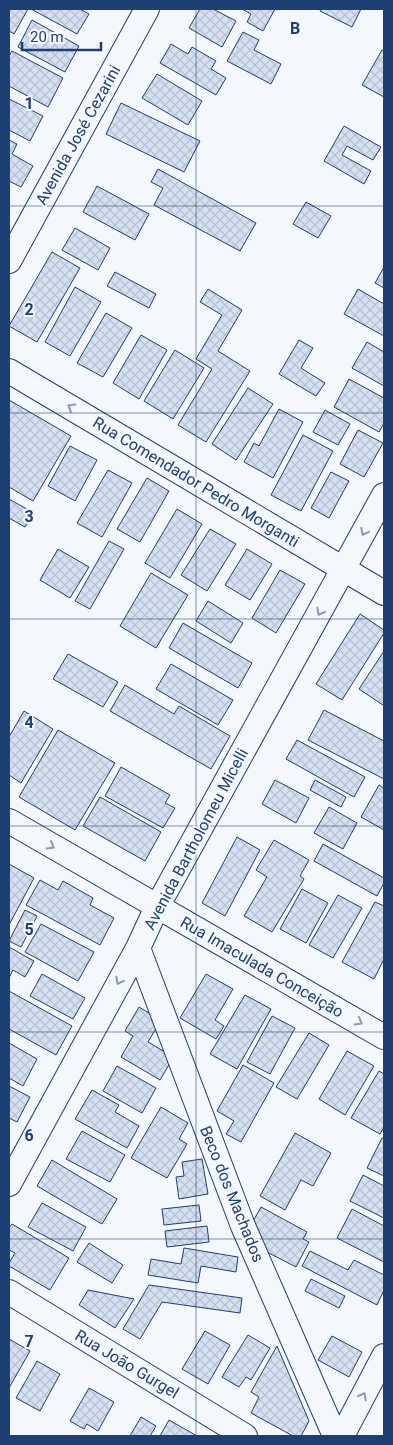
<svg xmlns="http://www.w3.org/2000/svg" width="393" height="1445" font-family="Roboto,sans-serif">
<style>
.building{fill:url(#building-cross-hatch);stroke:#1d3f73}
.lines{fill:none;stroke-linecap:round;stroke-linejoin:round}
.street-casing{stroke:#1d3f73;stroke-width:26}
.street{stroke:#f4f7fb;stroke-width:24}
.oneway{stroke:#889bb7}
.grid{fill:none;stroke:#1d3f73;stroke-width:1;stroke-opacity:0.55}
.labels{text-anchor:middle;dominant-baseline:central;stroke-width:4;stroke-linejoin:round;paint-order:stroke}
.street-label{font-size:16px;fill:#1d3f73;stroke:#f4f7fb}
.grid-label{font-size:16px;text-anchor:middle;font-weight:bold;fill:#1d3f73;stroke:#f4f7fb;stroke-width:4;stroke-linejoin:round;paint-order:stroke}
</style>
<defs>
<pattern id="building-cross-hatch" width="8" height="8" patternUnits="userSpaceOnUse" patternTransform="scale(1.25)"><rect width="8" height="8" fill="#d5e0f0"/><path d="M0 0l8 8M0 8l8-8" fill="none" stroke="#b6c1d1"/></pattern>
</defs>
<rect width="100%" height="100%" fill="#f4f7fb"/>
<path class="building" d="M9,9H28L14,34L9,31Z
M31,9H80L89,14L77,34Z
M200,9H213L236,21L222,47L189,28Z
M242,9H275L263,31L247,22L251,14Z
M321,9H361L352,27L320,11Z
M32,20L79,46L65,72L18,47Z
M243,32L259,40L254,50L281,64L271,84L227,61Z
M171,44L188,54L192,47L216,61L211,69L226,78L216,95L160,63Z
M382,50L384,51V97L362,85Z
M12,51L63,78L48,107L9,86V56Z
M157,74L202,101L188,125L142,98Z
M9,99L43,116L30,141L9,130Z
M121,103L200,141L184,172L106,134Z
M344,126L381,147L373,160L347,146L342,155L371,171L364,184L324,161Z
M9,140L17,144L12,154L33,166L21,187L9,181Z
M158,169L256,223L240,251L154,205L163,188L151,182Z
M97,186L149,214L135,240L83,212Z
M306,202L331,216L318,238L293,224Z
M75,228L110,248L98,270L62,250Z
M52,252L80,268L37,342L9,326Z
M384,267V288L375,283Z
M115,272L156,294L149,308L107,286Z
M75,287L101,302L70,356L45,342Z
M208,289L242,310L218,351L250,371L206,442L178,425L212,369L196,359L222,315L200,302Z
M358,289L384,304V336L344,314Z
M106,313L132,328L103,377L77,363Z
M141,335L167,350L139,399L113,383Z
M299,340L313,348L301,368L325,383L316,396L279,374Z
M367,342L384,352V386L352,368Z
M175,350L204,368L173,419L144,401Z
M349,379L384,398V423L379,432L334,407Z
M248,388L273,404L236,460L212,444Z
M9,400L71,436L33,501L9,487Z
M279,409L303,422L273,478L244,462L254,443L259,446Z
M325,410L350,424L338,445L313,432Z
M358,430L383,443L364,477L340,464Z
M303,435L333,451L301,511L271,495Z
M70,446L97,460L75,501L48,486Z
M108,470L132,483L102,537L77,523Z
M331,472L349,481L329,518L311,508Z
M147,478L169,491L140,542L117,529Z
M9,499L34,513L25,527L9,518Z
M177,509L202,524L170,578L145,563Z
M210,529L236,544L207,591L181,575Z
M109,541L124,549L90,609L75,601Z
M58,549L89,567L70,598L40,580Z
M247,549L272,564L250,600L225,585Z
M280,570L305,584L276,633L252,618Z
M151,573L188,595L156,648L120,626Z
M208,601L243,623L231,643L196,621Z
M360,614L384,630V633L342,700L316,684Z
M183,623L252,663L238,688L169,648Z
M384,651V703L383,705L359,689Z
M68,654L118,682L103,707L53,679Z
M171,664L233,700L218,725L156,689Z
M125,685L174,714L179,706L230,736L211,769L110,711Z
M324,710L384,741V779L308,740Z
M24,711L53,729L21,783L9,775V737Z
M58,730L115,763L75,830L19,797Z
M297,740L365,777L354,797L286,759Z
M121,767L170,795L165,803L175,808L163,828L105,796Z
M275,780L309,798L296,823L262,804Z
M315,780L346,797L341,807L310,790Z
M379,785L384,789V830L361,817Z
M100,797L161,832L145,861L83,826Z
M329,807L357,823L343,849L314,833Z
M237,837L260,850L225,916L202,903Z
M274,840L309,860L300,876L304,879L272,932L244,916L267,877L256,870Z
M323,844L384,878V883L377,896L314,861Z
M9,864L34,878L9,925Z
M40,880L58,890L63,881L93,898L90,905L114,918L100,945L26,905Z
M302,889L328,903L306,943L280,929Z
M338,895L362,908L333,958L309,945Z
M375,902L384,906V959L374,979L342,962Z
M25,910L37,916L21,947L9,941Z
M41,924L94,952L78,981L25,952Z
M9,947L34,961L25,977L13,970L9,978Z
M42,974L85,998L73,1019L30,996Z
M206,974L233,989L215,1020L224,1026L216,1039L180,1018Z
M9,991L72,1026L56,1055L9,1029Z
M245,995L271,1009L237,1069L210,1054Z
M139,1007L149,1013L158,1025L148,1042L165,1052L170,1063L160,1080L121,1057L133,1036L125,1031Z
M272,1016L295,1028L270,1074L247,1062Z
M309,1033L329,1045L297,1099L276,1087Z
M9,1043L37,1059L23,1086L9,1078Z
M347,1051L374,1066L345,1115L319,1099Z
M243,1065L274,1083L241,1142L226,1134L234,1121L217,1111Z
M117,1066L156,1088L142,1113L103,1091Z
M379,1071L384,1074V1127L380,1134L351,1118Z
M9,1086L30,1097L17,1122L9,1118Z
M92,1090L119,1105L115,1112L139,1126L127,1148L75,1119Z
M161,1107L188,1123L179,1139L187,1144L167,1178L131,1158Z
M82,1131L125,1155L110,1182L66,1159Z
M295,1133L331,1153L313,1186L301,1180L285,1210L260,1196Z
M382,1138L384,1139V1176L367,1168Z
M202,1159L208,1194L179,1199L176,1177L184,1176L182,1162Z
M52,1160L117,1199L102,1224L37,1186Z
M363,1175L384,1186V1218L350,1201Z
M42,1203L86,1227L73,1251L28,1227Z
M199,1205L201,1221L164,1225L162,1209Z
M261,1207L307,1232L303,1239L309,1242L296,1267L263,1250L251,1225Z
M352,1209L384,1226V1262L337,1238Z
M12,1224L69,1258L50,1290L9,1266V1263L15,1253L9,1250V1228Z
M207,1226L209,1242L167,1247L165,1231Z
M89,1243L123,1265L112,1283L77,1262Z
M184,1248L238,1257L236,1272L201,1266L198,1283L148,1275L151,1259L181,1264Z
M310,1251L348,1270L354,1260L384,1275V1290L377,1305L302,1266Z
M311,1279L345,1296L339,1308L305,1291Z
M149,1285L242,1298L240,1313L162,1302L140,1339L123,1329Z
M88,1290L134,1299L115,1328L79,1305Z
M205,1331L230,1345L208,1384L182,1369Z
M248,1335L270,1348L251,1380L246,1377L239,1387L222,1377Z
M332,1336L362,1352L349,1377L318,1360Z
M9,1339L30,1351L9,1388Z
M277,1346L309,1421L301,1436H293L251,1413L259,1397L251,1392Z
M37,1361L60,1374L40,1411L16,1398Z
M89,1388L114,1402L98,1431L87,1424L84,1429L70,1421Z
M141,1417L156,1426L150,1436H130Z
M169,1420L197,1436H160Z"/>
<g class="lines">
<defs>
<path id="street" d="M9,261L147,9
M9,371L384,593
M9,821L384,1037
M138,948L243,1226L335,1436
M9,1184L138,948L157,907L384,495
M9,1292L245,1436
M342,1436L384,1356"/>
</defs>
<use href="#street" class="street-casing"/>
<use href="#street" class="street"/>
</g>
<defs><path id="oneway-chevron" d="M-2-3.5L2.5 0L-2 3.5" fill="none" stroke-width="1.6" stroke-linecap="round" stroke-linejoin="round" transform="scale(1.25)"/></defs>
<g class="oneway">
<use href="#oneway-chevron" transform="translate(71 407) rotate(-149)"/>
<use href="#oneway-chevron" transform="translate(364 532) rotate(118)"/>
<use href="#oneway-chevron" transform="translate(320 612) rotate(119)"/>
<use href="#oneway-chevron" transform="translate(51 846) rotate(30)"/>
<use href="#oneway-chevron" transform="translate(119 981) rotate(119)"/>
<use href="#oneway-chevron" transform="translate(359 1022) rotate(30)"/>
<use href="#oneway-chevron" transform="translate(363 1396) rotate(-62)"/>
</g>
<path class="grid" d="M196,9V1436M9,206H384M9,413H384M9,619H384M9,826H384M9,1032H384M9,1239H384"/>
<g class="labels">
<g class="street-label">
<text transform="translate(78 135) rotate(-61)">Avenida José Cezarini</text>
<text transform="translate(196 482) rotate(31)">Rua Comendador Pedro Morganti</text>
<text transform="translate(196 839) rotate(-62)">Avenida Bartholomeu Micelli</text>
<text transform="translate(262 967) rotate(30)">Rua Imaculada Conceição</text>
<text transform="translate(232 1194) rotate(68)">Beco dos Machados</text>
<text transform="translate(127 1364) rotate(31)">Rua João Gurgel</text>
</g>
</g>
<g class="grid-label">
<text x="295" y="34">B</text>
<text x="29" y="109">1</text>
<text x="29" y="315">2</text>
<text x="29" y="522">3</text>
<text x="29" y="728">4</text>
<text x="29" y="935">5</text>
<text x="29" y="1141">6</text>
<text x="29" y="1347">7</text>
</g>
<rect width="393" height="1445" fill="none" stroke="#1d3f73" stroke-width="20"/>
<path d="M22 42v8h79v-8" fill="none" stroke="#1d3f73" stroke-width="2.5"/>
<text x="30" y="42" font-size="15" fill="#1d3f73" stroke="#f4f7fb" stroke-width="4" paint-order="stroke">20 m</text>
</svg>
